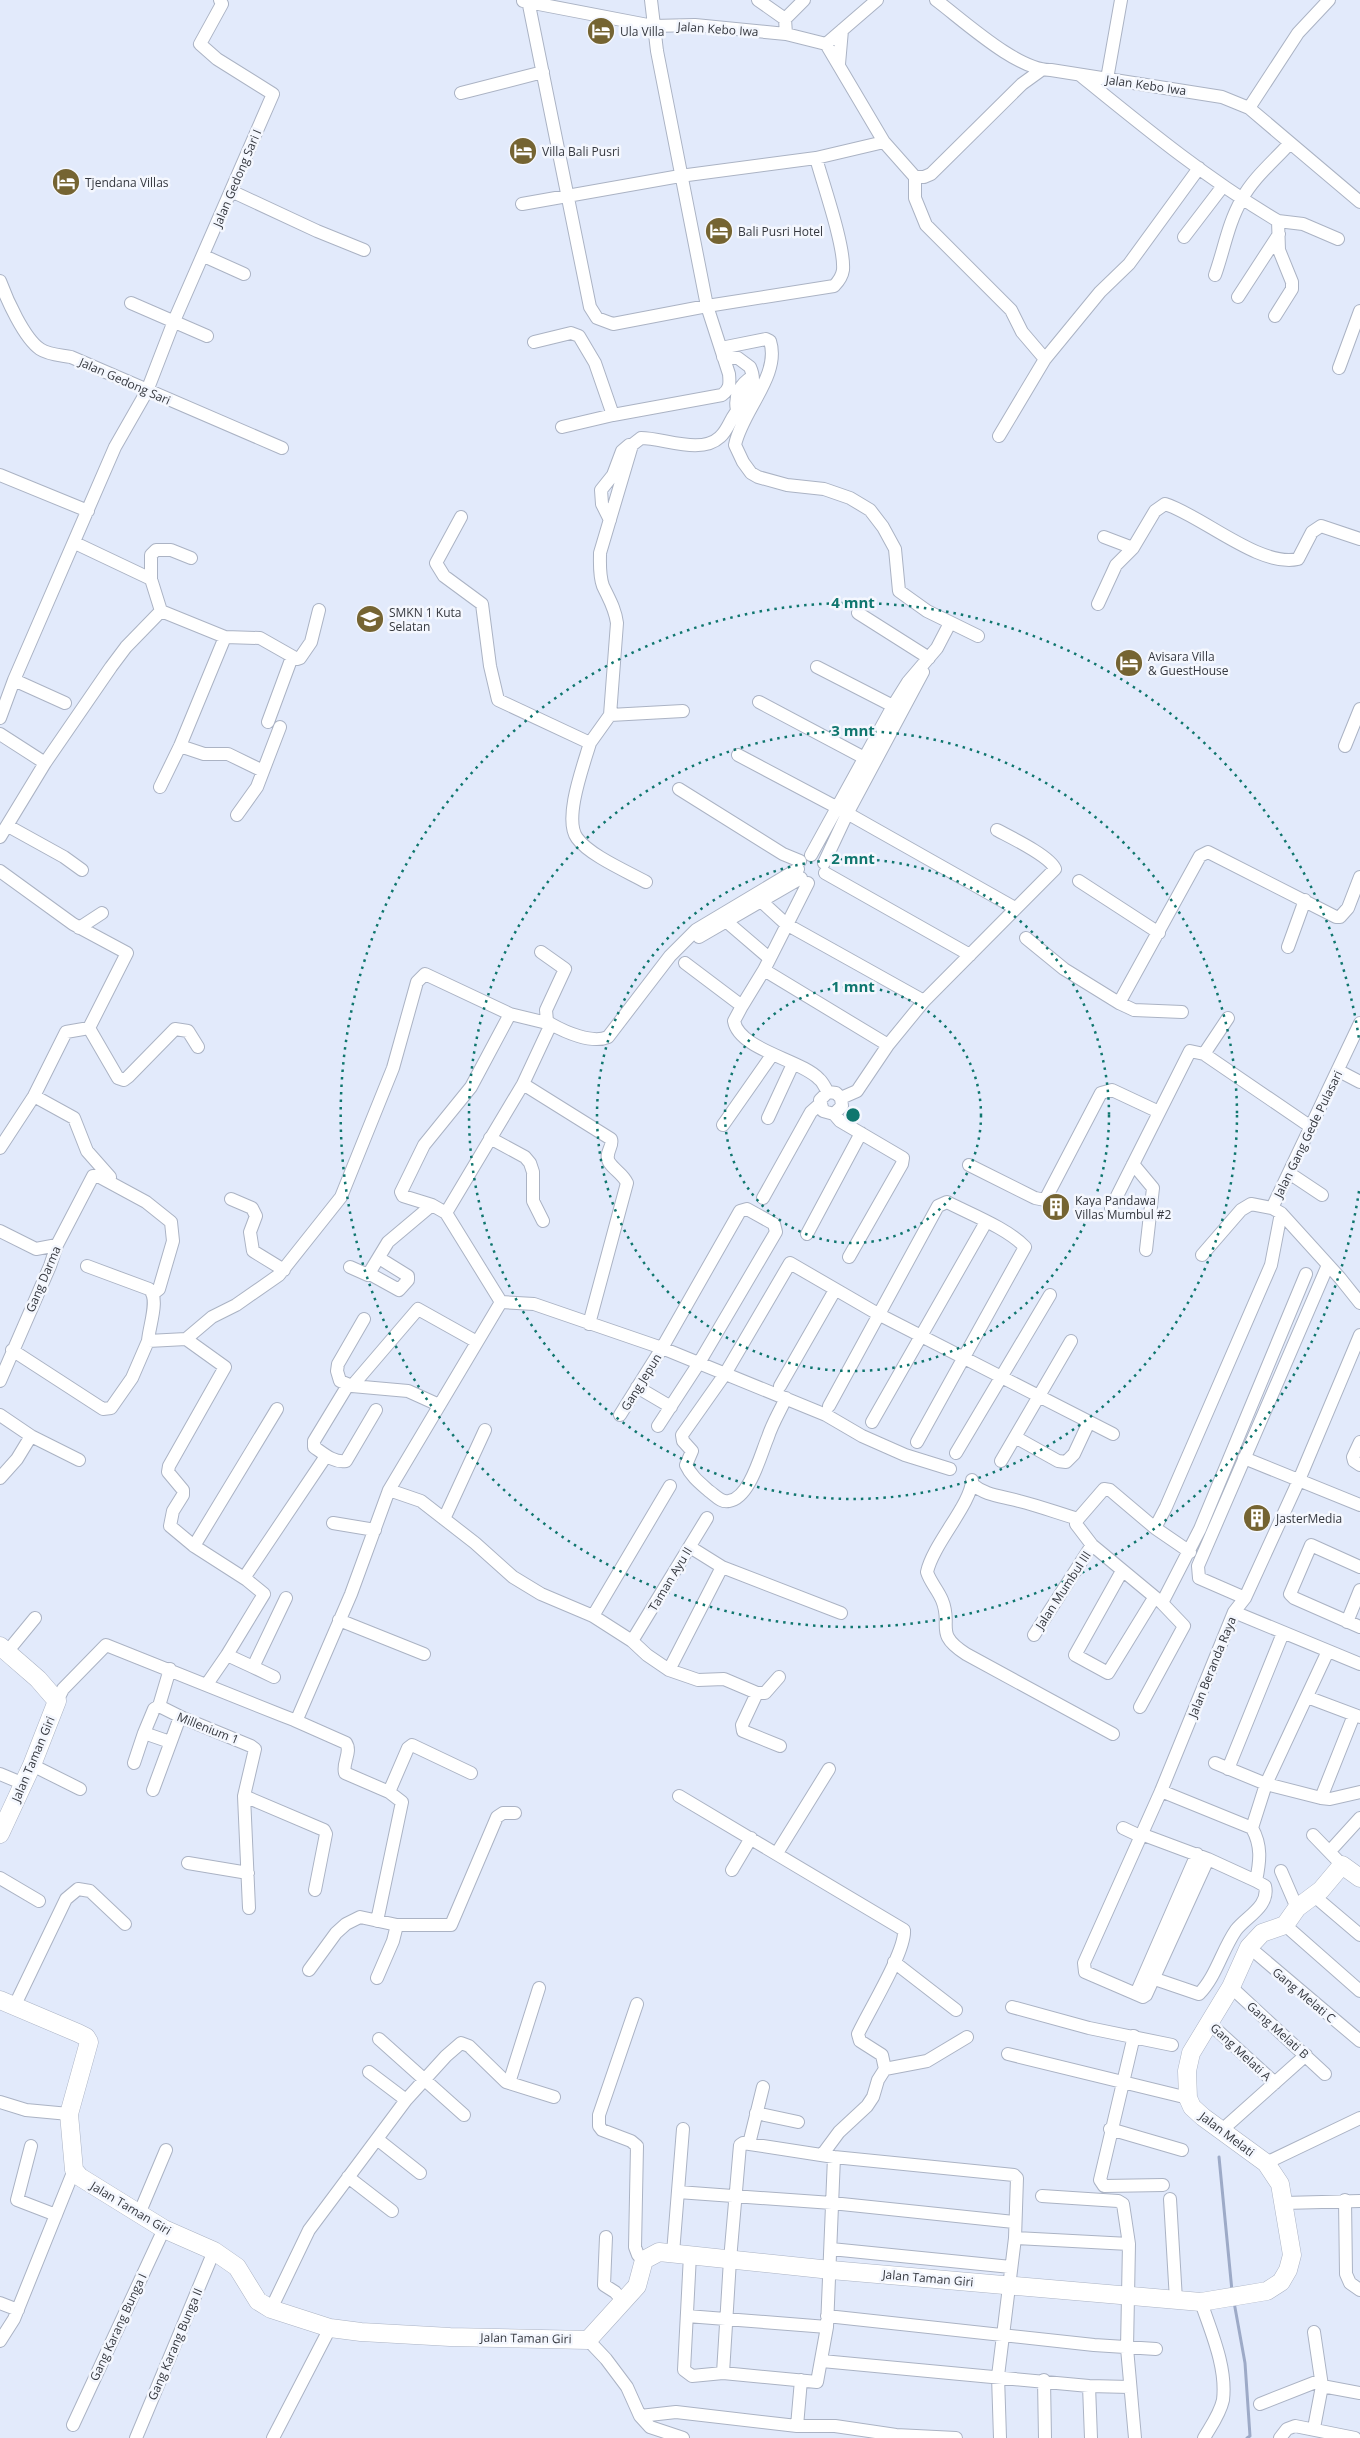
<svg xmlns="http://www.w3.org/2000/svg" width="1360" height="2438" font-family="'Open Sans',sans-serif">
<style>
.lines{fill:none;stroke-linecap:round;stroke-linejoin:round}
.stream{stroke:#9daac7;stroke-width:3}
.street-casing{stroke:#abb3c4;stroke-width:14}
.secondary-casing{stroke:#abb3c4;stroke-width:19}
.street{stroke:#fff;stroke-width:12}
.secondary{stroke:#fff;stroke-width:18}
.ring{fill:none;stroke:#0f766e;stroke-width:2.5;stroke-dasharray:2.5 5}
.labels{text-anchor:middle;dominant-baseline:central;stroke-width:5;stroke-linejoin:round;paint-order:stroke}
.street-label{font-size:12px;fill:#35383f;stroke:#f4f7fe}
.poi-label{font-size:12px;fill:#35383f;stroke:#f4f7fe;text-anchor:start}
.centre{fill:#0f766e;stroke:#f4f7fe;stroke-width:2.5}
.ring-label{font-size:15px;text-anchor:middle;font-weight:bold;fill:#0f766e;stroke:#f4f7fe;stroke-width:5;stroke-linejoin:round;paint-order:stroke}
</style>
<rect width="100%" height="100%" fill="#e2eafb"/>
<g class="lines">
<path class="stream" d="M1219,2157L1232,2291
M1234,2302L1245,2363L1250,2436L1247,2438"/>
<defs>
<path id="street" d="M528,0L590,307L597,318L613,324L707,306L834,286C839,281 842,277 843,270C845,246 823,184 816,158
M758,0L785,19L786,34
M936,0C964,21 1018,71 1051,70L1222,97L1249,108L1360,202
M523,1L653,26L695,25L786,34L826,44L884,142L915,177H924L931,174L1022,84L1040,71
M785,19L804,0
M826,44L877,0
M839,64L842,30
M1080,75C1144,127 1207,179 1278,221L1279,250L1292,282V289L1275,316
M1107,79L1121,0
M461,93L543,72
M1249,108L1298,33L1329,0
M915,177V198L926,225L1011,310L1022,332L1045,359
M231,191L317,231L364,250
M522,204L680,176L816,158L884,142
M1278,221L1303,224L1338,239
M1184,237L1223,186
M204,256L244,274
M1215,275C1224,250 1228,223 1242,199C1253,178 1274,161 1290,143
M0,281C7,300 24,338 40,349C49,355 61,355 71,357L282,448
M1238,297L1279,234
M131,303L207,336
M534,342L571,333L579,336L595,363L613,415
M721,348L766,339L770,341C781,375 742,411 735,445L743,462L751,473L758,477L787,485L824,489L850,498L870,510L883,527L895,549L899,591L927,611L978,636
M1339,368L1360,311
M737,410C734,396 740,384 752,377
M562,427L613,415L722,395C730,389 730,384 729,374L707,306L657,51L651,0
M999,436L1045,359L1100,292L1129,264L1199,168
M0,475L88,511
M461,517L436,563L444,576L482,604L490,666L498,700L590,743C584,764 563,819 577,838C589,855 626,871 646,882
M610,520L602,504L601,490L613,475L622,451L629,445
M1104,537L1133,548
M151,579V555L156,550H171L191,558
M1098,604L1116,565L1133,548L1155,511L1165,504C1201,515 1260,568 1298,559L1312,532L1321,526L1360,539
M161,611L225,637L260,638L297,659L300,658L311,642L319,610
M858,613L929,658
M817,667L893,706
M14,680L65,703
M759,702L872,762
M610,715L617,623C615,608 609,599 603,586C599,575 600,564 600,553L632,445L641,438C664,438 701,455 720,437C729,429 731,416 739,409C751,399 757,382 750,367L738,358L723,357
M0,718L14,680L115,447L147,391L174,321L273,94L217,59L200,44L222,4L220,0
M268,722L292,657
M0,734L45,763L111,667L126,647L161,611L151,579L75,543
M590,743L610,715L683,711
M180,746L204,754H228L263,771
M1345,746L1360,709
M738,755L838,808L1015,908
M160,787L180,746L225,637
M679,789L783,854L800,861
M237,815L257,787L280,727
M8,826L64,857L82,870
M0,837L45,763
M811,855L893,706L908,682L937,648L950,623
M824,863L847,814L923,672
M0,871L73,924L127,953L89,1028L118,1078L124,1080L128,1077L175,1029L188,1031L198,1047
M825,873L970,955
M1079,881L1159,933
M762,902L786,924L924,1001
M727,922L769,958
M79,928L102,913
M699,937L801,878
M1026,938L1064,969L1119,1003L1134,1010L1182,1012
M1288,947L1305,900
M541,952L565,969L546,1010L547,1021L551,1024
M685,963L742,1006L764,970L808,883
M764,970L888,1045
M1119,1003L1200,856L1208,852L1336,917H1340L1348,908L1360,877
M742,1006L734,1021C739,1050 802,1060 819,1079C823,1082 825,1088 828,1092
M1360,1023L1272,1208L1281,1213L1340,1278L1360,1303
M1204,1054L1228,1018
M1339,1071L1360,1082
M523,1084L611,1139C614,1146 604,1153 609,1162C614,1170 623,1174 627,1183L589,1324
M34,1096L74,1118L87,1151L110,1177L109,1182
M841,1098L857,1091L888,1045L924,1001L1055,869C1050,856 1010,837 997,830
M834,1114L842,1106L841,1098L836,1093L828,1092L820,1100L823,1111L834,1114L840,1121L903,1158L902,1164L849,1257
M768,1118L793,1064
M723,1125L772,1055
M490,1138L525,1157L530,1163L533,1172V1201L543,1221
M0,1148L34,1096L66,1032L89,1028
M1133,1164L1153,1188L1146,1250
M969,1165L1035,1198L1045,1200L1101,1093L1112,1090L1159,1112
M1289,1173L1322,1195
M763,1198L811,1112L820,1104
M231,1199L252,1208L256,1216L250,1232L253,1251L284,1270
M1111,1208L1190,1051L1204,1054L1311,1127
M446,1213L523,1084L551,1024C565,1032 592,1044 608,1037L670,956L696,930L798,869
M0,1231L36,1249L57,1245
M807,1234L861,1133
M1202,1255L1241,1210L1251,1204L1272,1208
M87,1266L149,1289C160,1298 149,1326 148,1341
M350,1267L368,1275L388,1242L432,1205
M370,1274L399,1290L408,1280V1276L379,1258
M501,1302L446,1213L432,1205L403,1196L401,1192L424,1145L471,1087L510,1014L551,1024
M364,1319L338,1364L337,1371L340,1381L352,1386L408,1391L439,1405
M186,1339L225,1367L169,1466L168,1472L183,1490V1495L173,1511L170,1526L194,1546L247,1580L264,1594L227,1655L207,1684
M12,1350L103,1409L111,1408L132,1378L148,1341L186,1339L212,1317L236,1305L279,1275L341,1197L393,1068L417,982L425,974L510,1014
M0,1381L50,1266L57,1245L93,1176H98L146,1202L171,1222L173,1241L159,1289L154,1293
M348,1385L314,1441V1447C324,1454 334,1463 346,1461L376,1410
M352,1386L418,1309L477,1342
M780,1386L835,1290
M637,1387L671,1407
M786,1398C780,1411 772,1424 768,1437C761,1453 750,1498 729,1501C721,1503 715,1495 709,1491C700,1483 691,1476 686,1465L692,1451L683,1441L682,1435L725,1374L790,1263L878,1314L1113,1434
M829,1406L938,1206L947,1202C970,1214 1007,1228 1025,1247L917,1442
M0,1415L31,1436L79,1460
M620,1415L662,1348L740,1211L747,1209L774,1224L776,1232L699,1363L658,1426
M872,1422L986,1222
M1015,1437L1058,1461L1066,1462L1074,1454L1089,1422
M1360,1442L1353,1457L1354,1461L1360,1465
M956,1453L1050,1295
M1244,1458L1360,1505
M1001,1461L1071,1341
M0,1478L17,1459L31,1436
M972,1480C972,1503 933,1544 927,1572C930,1582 938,1590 942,1600C953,1626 933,1633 966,1654L1113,1734
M972,1484C986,1496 1002,1496 1019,1501C1039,1506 1058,1513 1078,1519
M389,1490L421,1501L475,1543L513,1577L541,1594L593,1616L632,1641L647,1655L669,1670L698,1680L724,1679L757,1693H765L779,1677
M444,1519L485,1430
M333,1523L375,1530
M1155,1528L1190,1552
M194,1546L277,1409
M690,1547L722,1567L841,1613
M1360,1567L1311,1545L1290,1594L1294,1598L1360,1627
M1122,1571L1075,1655L1108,1673L1154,1598
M244,1578L326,1456
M1245,1598L1199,1578L1198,1566L1328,1265
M1162,1603L1092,1545L1076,1524L1078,1519L1104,1489L1110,1490L1155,1528L1166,1507L1271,1265L1281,1213
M1234,1612L1360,1664
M593,1616L670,1486
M339,1620L424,1654
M1347,1622L1360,1590
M1034,1635L1092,1545
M632,1641L707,1518
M7,1652L35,1618
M227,1655L253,1667L286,1598
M253,1667L274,1677
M170,1669L159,1706L183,1718L251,1746L255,1749L244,1796L249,1908
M669,1670L722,1567
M757,1693L742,1725L743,1731L780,1746
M1307,1697L1360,1717
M57,1701L63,1689L106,1645L281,1715L294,1720L298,1717L351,1594L389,1490L501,1302L534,1304L662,1348L826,1415L862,1436L905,1455L950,1469
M159,1706L154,1709L144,1733L170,1742
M1140,1707L1184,1626L1162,1603L1200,1529L1306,1274
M294,1720L346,1743C352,1752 342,1763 345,1773L389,1792L402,1802L377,1921
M134,1763L144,1733
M1215,1763L1266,1784L1321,1798L1330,1799L1360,1792
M32,1765L80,1789
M1228,1769L1283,1633
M0,1774L24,1784
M153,1790L180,1717
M389,1792L408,1748L412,1745L471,1773
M244,1796L324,1830L326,1834L315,1890
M679,1796L904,1930C906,1951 868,2012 858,2034L860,2041L882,2055L885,2069L878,2080L873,2097L867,2106L839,2132L822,2155
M1321,1798L1354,1715
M1123,1828L1140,1836
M1252,1828L1266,1784L1328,1651
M1141,1834L1208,1859L1256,1881
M1313,1835L1342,1865
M1330,1851L1360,1818
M777,1853L829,1769
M1208,1859L1146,1995L1143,1997L1085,1972L1084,1963L1161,1791L1234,1612L1245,1598L1299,1480L1360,1335
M188,1863L248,1873
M732,1870L751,1838
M1281,1871L1297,1908
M0,1878L39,1901
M1313,1895L1360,1935
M1285,1925L1360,1991
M1249,1947L1360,2041
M894,1962L956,2010
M309,1970L336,1933L346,1924L360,1917L397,1925H451L497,1817L503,1813H515
M377,1978L393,1941L397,1925
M1155,1979L1199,1994C1216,1977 1222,1950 1236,1930C1246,1917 1270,1906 1265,1886L1256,1881C1260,1861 1262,1846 1252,1828L1161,1791
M1231,1987L1325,2074
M1136,1994L1197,1854
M637,2004L599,2115V2126L602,2130L631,2141L637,2146L635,2247L638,2255L644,2260
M14,2007L66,1899L78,1889L90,1891L125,1924
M1012,2007L1089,2028L1172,2045
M1208,2022L1275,2083
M1134,2036L1100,2180L1104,2186L1163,2185
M379,2039L464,2115
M1008,2054L1188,2098
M885,2069L927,2061L967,2037
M369,2072L406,2100
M509,2083L539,1988
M0,2102L26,2110L69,2114
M756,2113L798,2122
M1110,2129L1182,2150
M1222,2130L1306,2055
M377,2139L420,2173
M749,2144L763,2087
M31,2146L17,2200L56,2215
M1266,2163L1360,2118
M348,2177L392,2211
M678,2192L832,2203L1014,2222
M1042,2196L1118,2201L1123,2204L1129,2244L1127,2348L1135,2438
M1170,2199L1176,2300
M1345,2200L1346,2274L1350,2283L1360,2290
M1284,2203L1360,2201
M139,2214L166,2150
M606,2237L604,2285L615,2292L622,2300
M1015,2238L1129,2244
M831,2249L1011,2267
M673,2253L683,2129
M690,2255L684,2370L692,2376L723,2373L817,2382L827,2327L834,2157
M1201,2302C1211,2332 1227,2367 1223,2400C1220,2414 1211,2426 1204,2438
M0,2303L18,2310
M271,2309L309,2230L406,2100L446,2056L461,2043L469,2046L506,2082L554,2097
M687,2316L827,2327
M827,2316L1094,2345L1156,2349
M1314,2332L1322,2386L1314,2428
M588,2340L606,2359L627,2387L640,2416L650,2427L683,2438
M0,2341L14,2319L74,2170
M822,2361L1089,2386L1130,2387
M723,2373L730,2260L740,2145L743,2143L834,2157L1014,2175L1017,2178L1015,2238L998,2376L1000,2438
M1044,2380L1045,2438
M1089,2386L1091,2438
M1322,2386L1360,2393
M1260,2404L1321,2380
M640,2416L676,2412L797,2426H835L896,2435L956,2438
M73,2425L164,2229
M797,2426L801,2380
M136,2438L214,2251
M273,2438L330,2328
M1280,2438L1287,2429L1295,2426L1355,2438"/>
<path id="secondary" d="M0,1646L38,1679L57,1701L32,1765L0,1834
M0,2000L78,2033L86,2037L89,2042L69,2114L74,2170L80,2177L164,2229L214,2251L237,2267L258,2301L271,2309L330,2328L361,2332L450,2337L588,2340L637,2286L644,2260L659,2252L831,2270L1201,2302L1267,2291L1281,2282L1288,2270L1292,2255L1280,2184L1266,2163L1203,2117L1192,2107L1188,2098L1187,2071L1191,2053L1231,1987L1249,1947L1262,1933L1285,1925L1297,1908L1321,1890L1342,1865L1360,1878"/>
</defs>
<use href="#street" class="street-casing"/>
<use href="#secondary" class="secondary-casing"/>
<use href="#street" class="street"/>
<use href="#secondary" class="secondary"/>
</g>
<g class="ring">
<circle cx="853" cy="1115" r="128"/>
<circle cx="853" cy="1115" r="256"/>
<circle cx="853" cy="1115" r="384"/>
<path d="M1359 1191A512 512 0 1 1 1359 1039"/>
</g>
<defs>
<symbol id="hotel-disc" viewBox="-11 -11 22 22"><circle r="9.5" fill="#756432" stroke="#f4f7fe"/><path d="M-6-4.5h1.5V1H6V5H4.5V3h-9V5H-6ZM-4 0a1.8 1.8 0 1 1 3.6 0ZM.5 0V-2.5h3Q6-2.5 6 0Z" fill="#fff"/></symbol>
<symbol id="school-disc" viewBox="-11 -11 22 22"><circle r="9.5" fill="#756432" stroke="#f4f7fe"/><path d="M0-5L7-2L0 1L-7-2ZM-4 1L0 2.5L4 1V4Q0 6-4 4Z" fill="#fff"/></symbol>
<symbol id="building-disc" viewBox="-11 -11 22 22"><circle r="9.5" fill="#756432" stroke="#f4f7fe"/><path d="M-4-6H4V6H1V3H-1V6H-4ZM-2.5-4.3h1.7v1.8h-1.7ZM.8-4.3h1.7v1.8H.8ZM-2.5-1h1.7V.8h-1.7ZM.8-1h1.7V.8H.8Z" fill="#fff"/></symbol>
</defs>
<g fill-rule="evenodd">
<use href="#hotel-disc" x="585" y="15" width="32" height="32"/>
<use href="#hotel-disc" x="507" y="135" width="32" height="32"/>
<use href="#hotel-disc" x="50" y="166" width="32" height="32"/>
<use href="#hotel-disc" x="703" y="215" width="32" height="32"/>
<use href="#school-disc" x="354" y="603" width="32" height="32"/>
<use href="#hotel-disc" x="1113" y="647" width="32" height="32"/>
<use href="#building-disc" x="1040" y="1191" width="32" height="32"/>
<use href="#building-disc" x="1241" y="1502" width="32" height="32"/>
</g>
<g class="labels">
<g class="street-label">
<text transform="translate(718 29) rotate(4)">Jalan Kebo Iwa</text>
<text transform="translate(1146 85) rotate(8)">Jalan Kebo Iwa</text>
<text transform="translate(237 178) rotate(-67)">Jalan Gedong Sari I</text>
<text transform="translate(125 381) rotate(24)">Jalan Gedong Sari</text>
<text transform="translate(1308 1134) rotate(-64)">Jalan Gang Gede Pulasari</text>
<text transform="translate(43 1279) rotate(-67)">Gang Darma</text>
<text transform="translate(641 1382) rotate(-58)">Gang Jepun</text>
<text transform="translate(670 1579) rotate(-59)">Taman Ayu II</text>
<text transform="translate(1063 1590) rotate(-57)">Jalan Mumbul III</text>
<text transform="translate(1212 1667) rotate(-68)">Jalan Beranda Raya</text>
<text transform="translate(208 1728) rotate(22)">Millenium 1</text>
<text transform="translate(33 1759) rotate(-67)">Jalan Taman Giri</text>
<text transform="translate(1304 1995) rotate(40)">Gang Melati C</text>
<text transform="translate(1278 2030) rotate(42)">Gang Melati B</text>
<text transform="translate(1241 2052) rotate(43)">Gang Melati A</text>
<text transform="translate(1227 2134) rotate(37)">Jalan Melati</text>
<text transform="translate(131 2208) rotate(31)">Jalan Taman Giri</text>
<text transform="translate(928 2278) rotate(5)">Jalan Taman Giri</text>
<text transform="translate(118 2327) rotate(-65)">Gang Karang Bunga I</text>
<text transform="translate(526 2338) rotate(1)">Jalan Taman Giri</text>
<text transform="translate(175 2344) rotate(-67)">Gang Karang Bunga II</text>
</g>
<g class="poi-label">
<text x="620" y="31">Ula Villa</text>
<text x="542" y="151">Villa Bali Pusri</text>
<text x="85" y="182">Tjendana Villas</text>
<text x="738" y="231">Bali Pusri Hotel</text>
<text x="389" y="612">SMKN 1 Kuta<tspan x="389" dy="14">Selatan</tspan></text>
<text x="1148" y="656">Avisara Villa<tspan x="1148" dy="14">&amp; GuestHouse</tspan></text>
<text x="1075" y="1200">Kaya Pandawa<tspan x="1075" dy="14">Villas Mumbul #2</tspan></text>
<text x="1276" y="1518">JasterMedia</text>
</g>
</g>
<circle cx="853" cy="1115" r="8" class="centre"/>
<g class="ring-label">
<text x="853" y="608">4 mnt</text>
<text x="853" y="736">3 mnt</text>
<text x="853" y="864">2 mnt</text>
<text x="853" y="992">1 mnt</text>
</g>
</svg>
